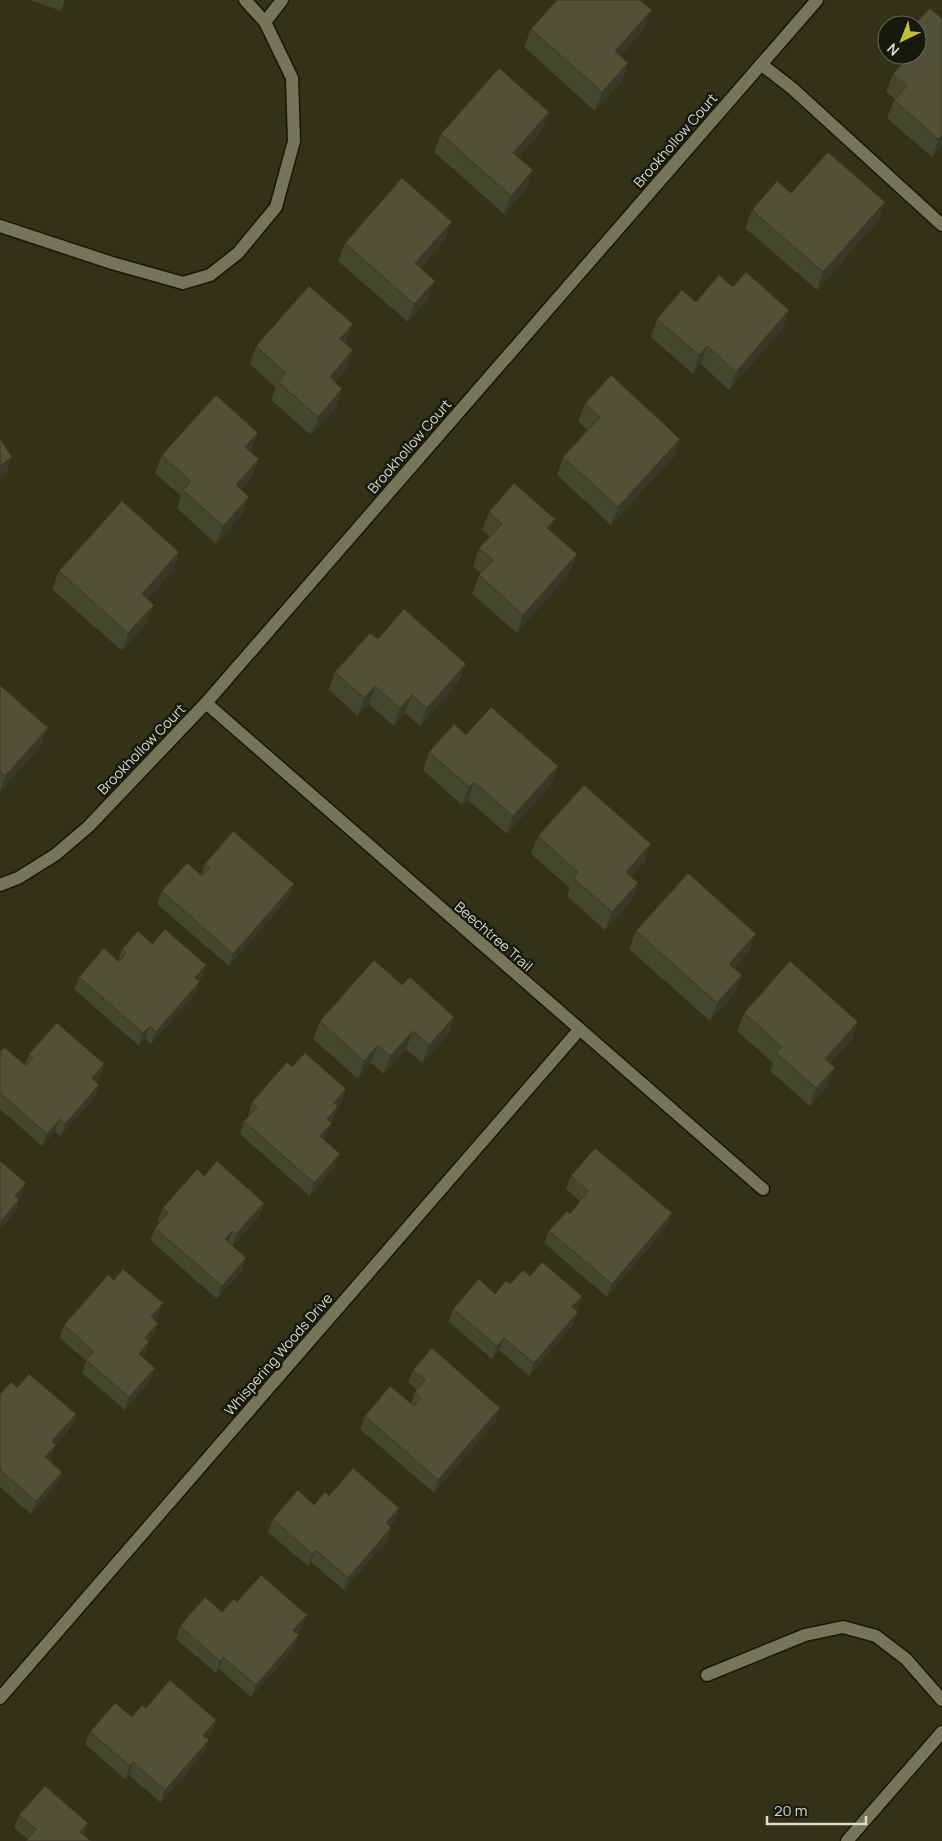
<svg xmlns="http://www.w3.org/2000/svg" width="942" height="1841" font-family="Manrope,sans-serif">
<style>
.lines{fill:none;stroke-linecap:round;stroke-linejoin:round}
.service-casing{stroke:#191902;stroke-width:15}
.minor-casing{stroke:#191902;stroke-width:15}
.service{stroke:#747559;stroke-width:12}
.minor{stroke:#747559;stroke-width:12}
.wall{fill:#45462e}
.shaded-wall{fill:#383926}
.building{fill:#505136;stroke:#383926}
.labels{text-anchor:middle;dominant-baseline:central;stroke-width:5;stroke-linejoin:round;paint-order:stroke}
.street-label{font-size:14px;fill:#dadbcb;stroke:#18190d}
</style>
<rect width="100%" height="100%" fill="#313218"/>
<g class="lines">
<defs>
<path id="service" d="M265,22L282,0
M761,64L793,89L942,225
M0,226L112,263L183,283L210,275L238,253L276,207L294,141L292,78L265,22L245,0
M707,1675L805,1635L843,1627L876,1636L906,1659L942,1700
M847,1841L942,1732"/>
<path id="minor" d="M206,703L763,1189
M0,885L18,878L55,855L88,827L206,703L817,0
M0,1698L579,1030"/>
</defs>
<use href="#service" class="service-casing"/>
<use href="#minor" class="minor-casing"/>
<use href="#service" class="service"/>
<use href="#minor" class="minor"/>
</g>
<path class="wall" d="M30,0H65L61,11Z
M942,19V145L932,157L887,118L895,99L886,92L893,74L904,62L897,55H917Z
M645,28L620,56L628,63L622,81L595,111L524,47L531,29Z
M549,112L542,130L519,157L527,188L504,214L434,152L441,134Z
M791,193L885,202L879,220L817,290L745,228L752,210Z
M445,240L421,268L428,299L408,322L338,261L345,243Z
M733,287L789,310L783,328L729,390L701,364L693,374L651,337L657,319L696,302Z
M353,324L345,343L347,368L335,382L336,407L311,435L271,400L276,388L250,364L256,346Z
M585,404L680,439L674,457L611,525L557,475L563,457L588,430L578,422Z
M251,452L252,477L241,490L242,515L216,544L177,508L181,496L155,473L162,455Z
M489,512L550,531L577,554L570,572L517,633L472,594L479,575L481,573L473,567L479,548L490,537L482,530Z
M179,552L173,570L147,599L154,605L147,623L122,651L52,589L59,571Z
M378,639L459,682L420,726L405,713L394,726L369,704L358,716L329,690L335,672Z
M0,685L41,746L0,792Z
M466,735L558,766L551,784L507,834L468,800L462,805L423,770L429,752Z
M538,836L651,844L644,862L631,877L638,883L631,902L605,930L567,896L570,888L531,854Z
M205,864L289,897L229,966L157,904L162,891L201,875Z
M636,931L749,952L735,968L742,975L735,993L710,1021L629,949Z
M122,949L202,978L199,981L195,994L151,1044L145,1038L139,1046L74,989L79,977L118,961Z
M402,985L454,1017L448,1035L422,1063L406,1049L384,1074L371,1063L358,1079L313,1039L320,1021Z
M744,1013L858,1022L851,1040L830,1064L828,1086L810,1106L770,1071L773,1063L737,1031Z
M0,1052L25,1065L29,1054L100,1077L95,1082L99,1085L95,1097L60,1136L55,1131L42,1146L0,1109Z
M292,1067L346,1089L342,1102L338,1106L333,1119L331,1122L327,1136L324,1139L335,1167L310,1196L240,1134L244,1121L249,1116L248,1114L252,1102Z
M204,1176L264,1203L259,1216L233,1246L246,1258L242,1270L217,1299L150,1240L155,1228L160,1222L158,1221L163,1208Z
M571,1176L667,1226L607,1297L544,1243L549,1231L570,1214L580,1201L566,1189Z
M530,1276L582,1296L577,1309L576,1311L578,1312L573,1325L529,1376L499,1350L492,1359L449,1322L453,1309L495,1294L510,1284Z
M114,1280L163,1303L158,1316L154,1320L158,1323L153,1336L149,1341L145,1354L142,1357L150,1381L125,1410L82,1373L86,1361L60,1338L64,1325Z
M413,1370L500,1408L496,1421L434,1493L360,1429L365,1416L411,1404L415,1392L417,1390L408,1382Z
M17,1388L76,1414L71,1427L56,1445L51,1457L49,1460L62,1472L57,1484L31,1514L0,1487V1394Z
M329,1496L399,1508L395,1521L389,1526L391,1528L387,1541L344,1590L311,1562L308,1566L268,1532L273,1519L314,1505Z
M237,1602L307,1615L302,1628L297,1633L295,1647L251,1697L219,1669L216,1673L176,1639L180,1626L222,1612Z
M146,1708L212,1733L207,1739L209,1740L204,1753L161,1803L129,1775L125,1779L85,1744L90,1732L132,1717Z
M19,1815L88,1823L84,1835L28,1839L14,1828Z"/>
<path class="shaded-wall" d="M652,10L645,28L608,69L615,51Z
M628,63L622,81L595,111L602,92Z
M549,112L542,130L507,171L513,153Z
M942,135V145L932,157L938,139Z
M533,170L527,188L504,214L511,196Z
M885,202L879,220L817,290L823,272Z
M452,222L445,240L409,281L415,263Z
M435,281L428,299L408,322L414,304Z
M789,310L783,328L729,390L736,372Z
M353,324L346,342L334,357L340,339Z
M707,346L701,364L693,374L699,355Z
M353,350L347,368L323,396L330,377Z
M342,389L336,407L311,435L318,417Z
M258,433L251,452L239,465L245,447Z
M680,439L674,457L611,525L618,507Z
M12,457L6,475L0,479V466Z
M259,459L252,477L229,503L236,485Z
M249,497L242,515L216,544L223,526Z
M555,519L548,537L547,528Z
M179,552L173,570L135,612L142,594Z
M577,554L570,572L517,633L523,615Z
M154,605L147,623L122,651L128,633Z
M466,664L459,682L420,726L427,708Z
M375,686L369,704L358,716L364,698Z
M412,695L405,713L394,726L400,708Z
M48,728L41,746L0,792L5,776Z
M558,766L551,784L507,834L513,816Z
M474,782L468,800L462,805L469,787Z
M651,844L644,862L619,891L626,872Z
M638,883L631,902L605,930L612,912Z
M294,884L289,897L229,966L233,954Z
M756,934L749,952L723,982L729,964Z
M206,965L202,978L191,991L195,978Z
M742,975L735,993L710,1021L717,1003Z
M200,981L195,994L151,1044L156,1032Z
M454,1017L448,1035L422,1063L429,1045Z
M858,1022L851,1040L818,1077L825,1059Z
M150,1026L145,1038L139,1046L143,1033Z
M413,1031L406,1049L384,1074L390,1056Z
M378,1045L371,1063L358,1079L364,1061Z
M104,1064L100,1077L87,1091L92,1078Z
M835,1068L828,1086L810,1106L816,1088Z
M99,1085L95,1097L60,1136L65,1124Z
M346,1089L342,1102L329,1116L334,1103Z
M338,1106L333,1119L322,1132L327,1119Z
M60,1119L55,1131L42,1146L47,1134Z
M332,1123L327,1136L316,1149L320,1136Z
M340,1154L335,1167L310,1196L314,1183Z
M26,1183L22,1196L11,1209L15,1196Z
M19,1200L15,1213L0,1230V1222Z
M264,1203L259,1216L232,1247L236,1234Z
M672,1213L667,1226L607,1297L612,1284Z
M232,1231L228,1244L225,1239Z
M246,1258L242,1270L217,1299L222,1286Z
M582,1296L577,1309L567,1320L572,1307Z
M163,1303L158,1316L146,1330L151,1317Z
M578,1312L573,1325L529,1376L534,1363Z
M158,1323L153,1336L141,1350L145,1338Z
M504,1338L499,1350L492,1359L497,1346Z
M149,1341L145,1354L134,1366L139,1354Z
M155,1368L150,1381L125,1410L129,1397Z
M500,1408L496,1421L434,1493L438,1480Z
M76,1414L71,1427L48,1454L52,1441Z
M56,1445L51,1457L41,1470L45,1457Z
M62,1472L57,1484L31,1514L36,1501Z
M399,1508L395,1521L381,1536L386,1523Z
M391,1528L387,1541L344,1590L348,1578Z
M316,1550L311,1562L308,1566L312,1554Z
M307,1615L302,1628L289,1643L293,1630Z
M299,1635L295,1647L251,1697L256,1685Z
M223,1657L219,1669L216,1673L220,1661Z
M216,1720L212,1733L198,1748L203,1736Z
M209,1740L204,1753L161,1803L165,1790Z
M133,1762L129,1775L125,1779L130,1766Z
M88,1823L83,1836L80,1832Z"/>
<path class="building" d="M557,0H640L652,10L615,51L628,63L602,92L531,29Z
M930,8L942,19V135L938,139L894,100L907,86L893,74L910,55H917V25H914Z
M499,68L549,112L513,153L533,170L511,196L441,134Z
M828,152L885,202L823,272L752,210L777,181L791,193Z
M402,178L452,222L415,263L435,281L414,304L345,243Z
M746,272L789,310L736,372L707,346L699,355L657,319L682,290L696,302L719,275L733,287Z
M309,286L353,324L340,339L353,350L330,377L342,389L318,417L278,382L286,373L256,346Z
M611,375L680,439L618,507L563,457L600,417L585,404Z
M216,395L258,433L245,447L259,459L236,485L249,497L223,526L183,490L191,482L162,455Z
M0,439L12,457L0,466Z
M514,483L555,519L547,528L577,554L523,615L479,575L493,560L479,548L502,524L489,512Z
M122,501L179,552L142,594L154,605L128,633L59,571Z
M404,609L466,664L427,708L412,695L400,708L375,686L364,698L335,672L370,633L378,639Z
M0,685L48,728L5,776L0,771Z
M491,707L558,766L513,816L474,782L469,787L429,752L454,724L466,735Z
M584,785L651,844L626,872L638,883L612,912L573,878L578,872L538,836Z
M233,831L294,884L233,954L162,891L187,863L202,876L210,868L205,864Z
M688,873L756,934L729,964L742,975L717,1003L636,931Z
M165,929L206,965L195,978L200,981L156,1032L150,1026L143,1033L79,977L104,948L119,962L126,953L122,949L138,931L152,944Z
M374,960L402,985L410,977L454,1017L429,1045L413,1031L390,1056L378,1045L364,1061L320,1021Z
M790,961L858,1022L825,1059L835,1068L816,1088L776,1053L782,1047L744,1013Z
M57,1023L104,1064L92,1078L99,1085L65,1124L60,1119L47,1134L0,1093V1052L4,1047L26,1066L33,1058L29,1054Z
M305,1053L346,1089L334,1103L338,1106L327,1119L332,1123L320,1136L340,1154L314,1183L244,1121L257,1107L252,1102L287,1062L292,1067Z
M595,1148L672,1213L612,1284L549,1231L567,1211L570,1214L588,1191L571,1176Z
M0,1161L26,1183L15,1196L19,1200L0,1222Z
M217,1161L264,1203L236,1234L232,1231L225,1239L246,1258L222,1286L155,1228L168,1213L163,1208L197,1169L204,1176Z
M542,1262L582,1296L572,1307L578,1312L534,1363L504,1338L497,1346L453,1309L479,1279L495,1294L506,1281L510,1284L523,1270L530,1276Z
M123,1269L163,1303L151,1317L158,1323L145,1338L149,1341L139,1354L155,1368L129,1397L86,1360L94,1352L64,1325L108,1275L114,1280Z
M432,1348L500,1408L438,1480L365,1416L390,1386L414,1406L421,1398L415,1392L425,1380L413,1370Z
M29,1374L76,1414L52,1441L56,1445L45,1457L62,1472L36,1501L0,1470V1394L11,1382L17,1388Z
M353,1468L399,1508L386,1523L391,1528L348,1578L316,1550L312,1554L273,1519L298,1490L314,1505L325,1492L329,1496Z
M261,1575L307,1615L293,1630L299,1635L256,1685L223,1657L220,1661L180,1626L205,1597L222,1612L233,1599L237,1602Z
M170,1680L216,1720L203,1736L209,1740L165,1790L133,1762L130,1766L90,1732L115,1703L132,1717L142,1705L146,1708Z
M45,1786L88,1823L80,1832L91,1841H26L36,1829L19,1815Z"/>
<g class="labels">
<g class="street-label">
<text transform="translate(675 140) rotate(-49)">Brookhollow Court</text>
<text transform="translate(409 446) rotate(-49)">Brookhollow Court</text>
<text transform="translate(141 749) rotate(-46)">Brookhollow Court</text>
<text transform="translate(494 936) rotate(41)">Beechtree Trail</text>
<text transform="translate(278 1354) rotate(-49)">Whispering Woods Drive</text>
</g>
</g>
<g transform="translate(902 40) rotate(223)"><circle r="24" fill="#18190d" stroke="#666759"/>
<path d="M0-4L9 19L0 12L-9 19Z" fill="#bfbe41"/>
<text y="-8" font-size="14" font-weight="bold" text-anchor="middle" fill="#dadbcb">N</text>
</g>
<path d="M767 1816v8h99v-8" fill="none" stroke="#dadbcb" stroke-width="2.5"/>
<text x="774" y="1816" font-size="15" fill="#dadbcb" stroke="#18190d" stroke-width="4" paint-order="stroke">20 m</text>
</svg>
